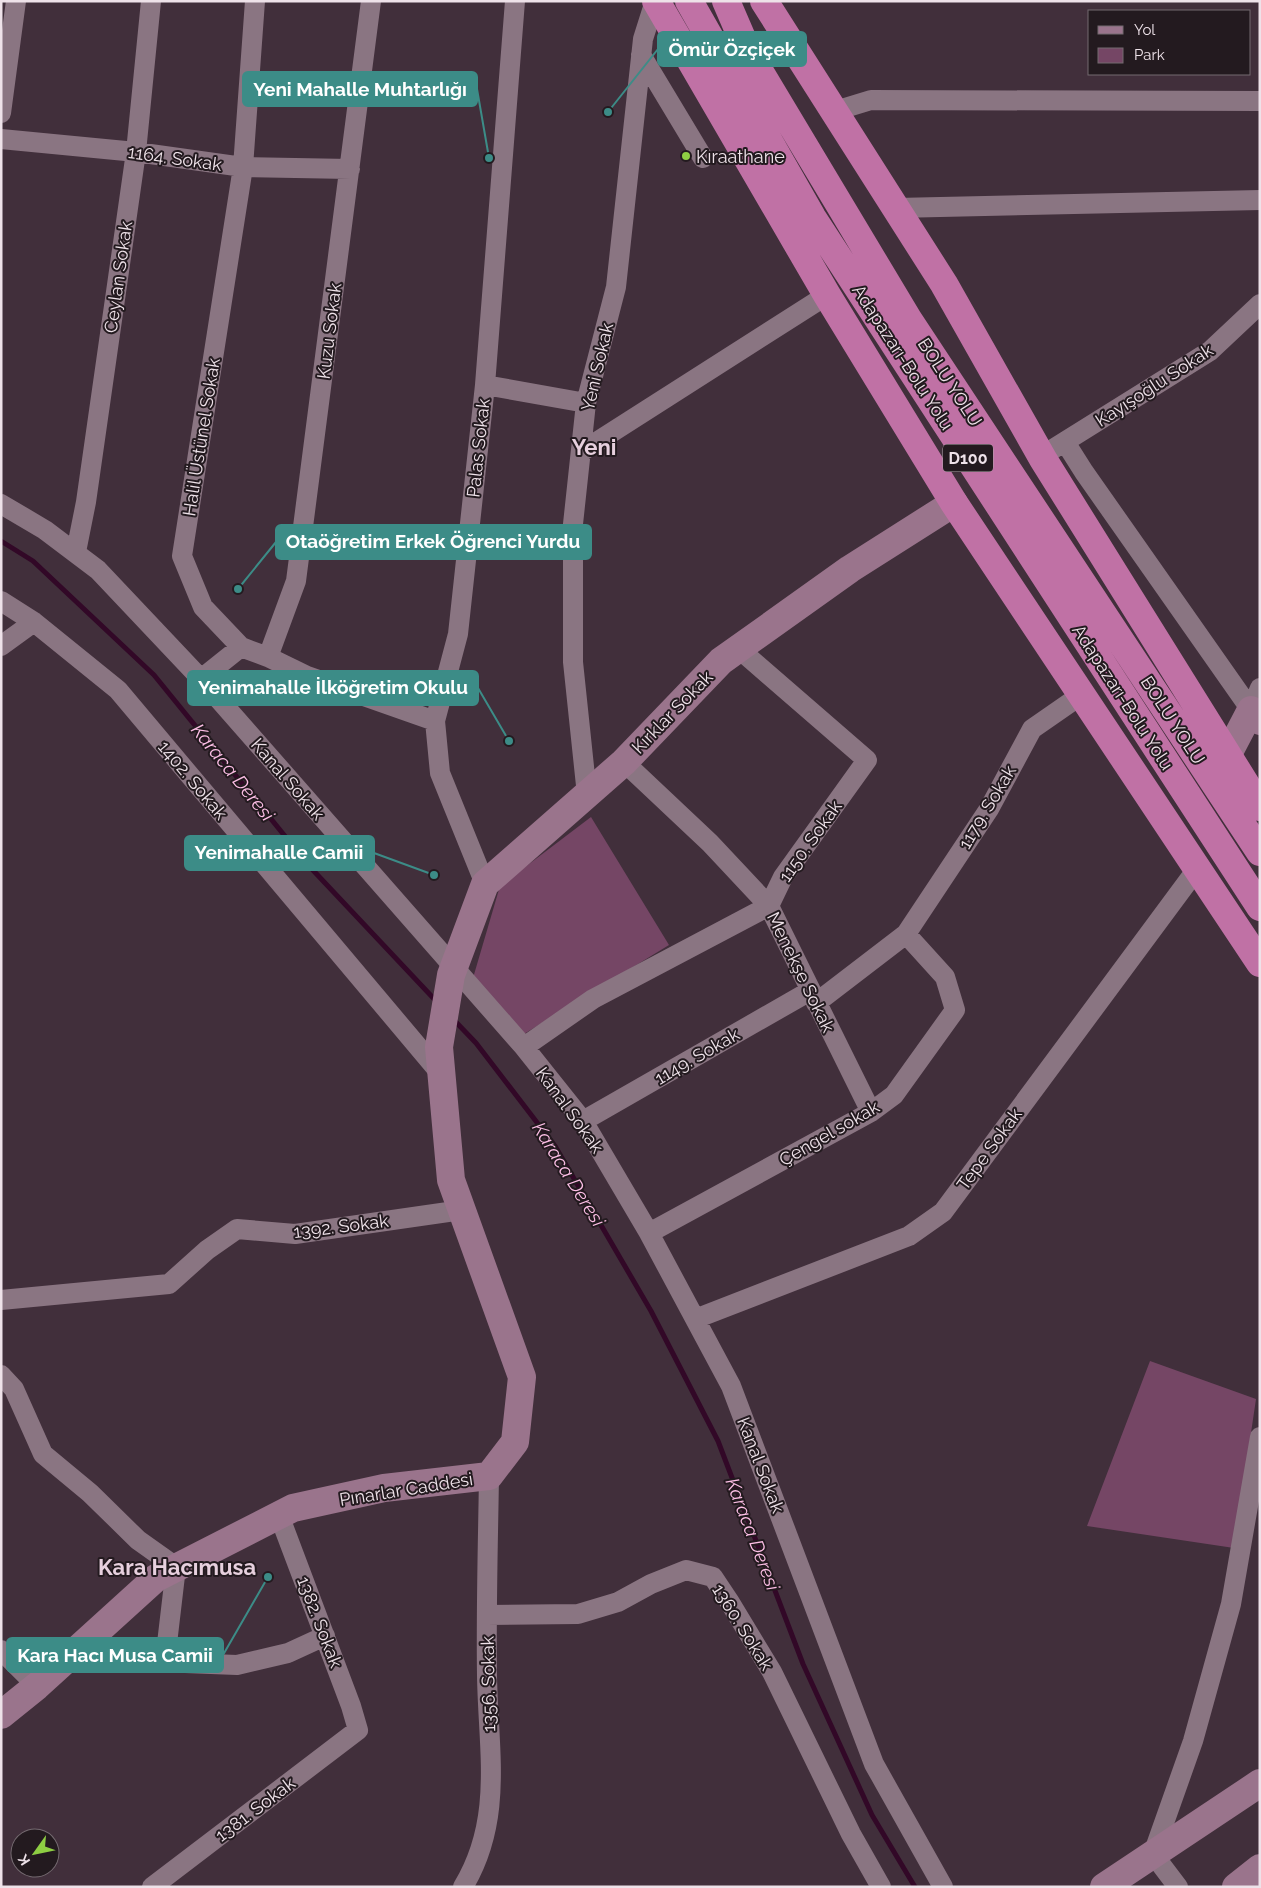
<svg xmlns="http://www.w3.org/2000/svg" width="1261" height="1888" font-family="Raleway,sans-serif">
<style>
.green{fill:#754665}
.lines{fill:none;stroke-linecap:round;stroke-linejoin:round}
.stream{stroke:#320827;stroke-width:5}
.street{stroke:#8a7582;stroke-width:20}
.secondary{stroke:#9a748c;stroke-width:28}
.highway{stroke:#c071a5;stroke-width:28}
.poi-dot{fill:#8ece43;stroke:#231a1f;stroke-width:2}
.labels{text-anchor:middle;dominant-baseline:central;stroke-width:4;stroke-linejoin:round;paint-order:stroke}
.shield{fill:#231a1f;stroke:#b1a6ac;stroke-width:1}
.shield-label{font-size:16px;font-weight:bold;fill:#eee2e9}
.poi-label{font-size:18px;fill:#eee2e9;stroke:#231a1f;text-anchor:start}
.street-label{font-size:18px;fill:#eee2e9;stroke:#231a1f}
.water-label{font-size:19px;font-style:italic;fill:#fcbee5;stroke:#231a1f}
.district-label{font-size:22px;font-weight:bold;fill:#e7d0de;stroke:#231a1f}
.leader{fill:none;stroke:#3c8c87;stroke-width:2}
.callout-dot{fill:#3c8c87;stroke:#231a1f;stroke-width:2}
.callout{fill:#3c8c87;stroke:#3c8c87;stroke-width:2}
.callout-label{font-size:19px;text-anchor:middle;font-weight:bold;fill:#fff}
</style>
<rect width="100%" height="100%" fill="#412f3b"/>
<path class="green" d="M591,817L669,945L524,1034L473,978L500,886Z
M1150,1361L1256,1399L1234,1548L1087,1526Z"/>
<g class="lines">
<path class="stream" d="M1,541L33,561L154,675L310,867L437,1002
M453,1019L476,1043L555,1146L651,1311L718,1441L803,1664L872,1815L915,1887"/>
<path class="street" d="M255,1L243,167L182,556L203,607L241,647L268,657L307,676L435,721
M641,55L703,158
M835,111L871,100L1260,101
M1,113L16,1
M1,139L136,152L243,167L350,169
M896,208L1260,200
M485,385L586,403
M1065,442L1084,472L1251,710
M1053,449L1210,351L1260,304
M581,452L827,295
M1,504L45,530L98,570L201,679L524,1047L583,1121L649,1233L731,1386L874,1764L943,1887
M76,552L86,502L136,152L151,1
M1,601L34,622L118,690L441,1074
M1,646L34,622
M268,657L296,581L371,1
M201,679L241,647
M1251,710L1260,688
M624,762L710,843L769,906L871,1112
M587,795L573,662V524L586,403L616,287L643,39L655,1
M485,884L440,773L435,721L458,634L485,385L515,1
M906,934L989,809L1032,729L1081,695
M524,1047L593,999L769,906L783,877L867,760L739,649
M583,1121L810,991
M649,1233L871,1112L894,1095L955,1010L945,977L906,934L816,1003
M1,1300L169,1284L207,1250L237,1229L295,1234L462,1210
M695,1319L909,1236L943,1212L1197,869
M1,1375L14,1389L43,1454L90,1493L138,1540L176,1567L166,1652L185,1663L237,1665L288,1653L325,1636
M487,1615L578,1614L618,1602L651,1584L686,1570L713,1577L729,1601L772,1672L851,1834L881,1887
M1,1650L37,1686
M152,1887L358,1730L351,1706L279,1515
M463,1887C504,1819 488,1750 487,1675C486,1609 488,1542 489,1476
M1178,1887L1153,1854L1193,1741L1231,1604L1260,1437"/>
<path class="secondary" d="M1227,756L1251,710L1260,721
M1,1715L37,1686L156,1578L293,1508L384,1488L489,1476L515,1442L522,1377L451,1180L439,1047L451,975L485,884L624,762L721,661L850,569L954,503
M1104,1887L1260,1783
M1236,1887L1260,1868"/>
<path class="highway" d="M656,1L827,295L954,503L1260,963
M689,1L812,217L1260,907
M726,1L748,52L908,319L1260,852
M764,1L944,284L1043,459L1260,807"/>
</g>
<circle class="poi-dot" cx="686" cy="156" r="5"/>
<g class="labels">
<rect class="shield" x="943" y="444.5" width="50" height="27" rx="4"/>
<g class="shield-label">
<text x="968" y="458">D100</text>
</g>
<g class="poi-label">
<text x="696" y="156">Kıraathane</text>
</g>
<g class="street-label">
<text transform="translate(175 158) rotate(8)">1164. Sokak</text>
<text transform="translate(118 277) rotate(-82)">Ceylan Sokak</text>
<text transform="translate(329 331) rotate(-83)">Kuzu Sokak</text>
<text transform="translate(903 357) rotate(57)">Adapazarı-Bolu Yolu</text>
<text transform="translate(597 367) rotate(-77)">Yeni Sokak</text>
<text transform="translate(950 382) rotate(57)">BOLU YOLU</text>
<text transform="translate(1154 385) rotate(-33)">Kayışoğlu Sokak</text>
<text transform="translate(201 437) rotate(-81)">Halil Üstünel Sokak</text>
<text transform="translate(478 448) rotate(-84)">Palas Sokak</text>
<text transform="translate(1123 697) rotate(57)">Adapazarı-Bolu Yolu</text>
<text transform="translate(672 712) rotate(-46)">Kırklar Sokak</text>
<text transform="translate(1173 720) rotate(57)">BOLU YOLU</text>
<text transform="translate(288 779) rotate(49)">Kanal Sokak</text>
<text transform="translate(193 780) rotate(50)">1402. Sokak</text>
<text transform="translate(987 807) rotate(-59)">1179. Sokak</text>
<text transform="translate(810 841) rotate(-55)">1150. Sokak</text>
<text transform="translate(801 972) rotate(64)">Menekşe Sokak</text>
<text transform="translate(697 1056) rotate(-30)">1149. Sokak</text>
<text transform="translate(570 1110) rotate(54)">Kanal Sokak</text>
<text transform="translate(829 1133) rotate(-30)">Çengel sokak</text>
<text transform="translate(989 1149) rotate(-54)">Tepe Sokak</text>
<text transform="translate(341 1226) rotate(-7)">1392. Sokak</text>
<text transform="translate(761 1465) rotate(69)">Kanal Sokak</text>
<text transform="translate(406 1489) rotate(-9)">Pınarlar Caddesi</text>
<text transform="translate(320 1622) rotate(69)">1382. Sokak</text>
<text transform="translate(743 1627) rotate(58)">1360. Sokak</text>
<text transform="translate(488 1684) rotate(-91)">1356. Sokak</text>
<text transform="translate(255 1809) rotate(-37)">1381. Sokak</text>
</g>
<g class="water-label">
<text transform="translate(233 772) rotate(51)">Karaca Deresi</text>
<text transform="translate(569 1174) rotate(58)">Karaca Deresi</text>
<text transform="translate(753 1534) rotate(69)">Karaca Deresi</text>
</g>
<g class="district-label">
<text x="594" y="447">Yeni</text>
<text x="177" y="1567">Kara Hacımusa</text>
</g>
</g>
<path class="leader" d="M608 112L658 49M489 158L477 89M238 589L276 542M509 741L478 688M434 875L374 853M268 1577L223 1655"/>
<g class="callout-dot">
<circle cx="608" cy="112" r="5"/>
<circle cx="489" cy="158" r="5"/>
<circle cx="238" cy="589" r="5"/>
<circle cx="509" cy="741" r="5"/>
<circle cx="434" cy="875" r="5"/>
<circle cx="268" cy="1577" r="5"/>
</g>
<g class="callout">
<rect x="658" y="32" width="148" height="34" rx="5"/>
<rect x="243" y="72" width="234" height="34" rx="5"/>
<rect x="276" y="525" width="315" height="34" rx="5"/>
<rect x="188" y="671" width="290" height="34" rx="5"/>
<rect x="185" y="836" width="189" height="34" rx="5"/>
<rect x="7" y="1638" width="216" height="34" rx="5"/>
</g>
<g class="callout-label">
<text x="732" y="56">Ömür Özçiçek</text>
<text x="360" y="96">Yeni Mahalle Muhtarlığı</text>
<text x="433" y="548">Otaöğretim Erkek Öğrenci Yurdu</text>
<text x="333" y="694">Yenimahalle İlköğretim Okulu</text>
<text x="279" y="859">Yenimahalle Camii</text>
<text x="115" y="1662">Kara Hacı Musa Camii</text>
</g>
<rect width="1261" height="1888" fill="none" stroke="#eee2e9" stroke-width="5"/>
<rect x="1088" y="10" width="162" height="65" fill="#231a1f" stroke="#746a70"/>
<rect x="1098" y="26" width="25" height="8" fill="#9a748c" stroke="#746a70"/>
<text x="1134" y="35" font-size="15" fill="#eee2e9">Yol</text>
<rect x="1098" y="48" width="25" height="15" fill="#754665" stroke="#746a70"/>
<text x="1134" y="60" font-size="15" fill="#eee2e9">Park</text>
<g transform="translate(35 1853) rotate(237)"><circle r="24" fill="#231a1f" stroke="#746a70"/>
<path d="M0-4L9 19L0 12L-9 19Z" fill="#8ece43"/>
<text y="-8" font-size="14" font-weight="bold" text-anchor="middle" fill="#eee2e9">K</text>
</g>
</svg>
